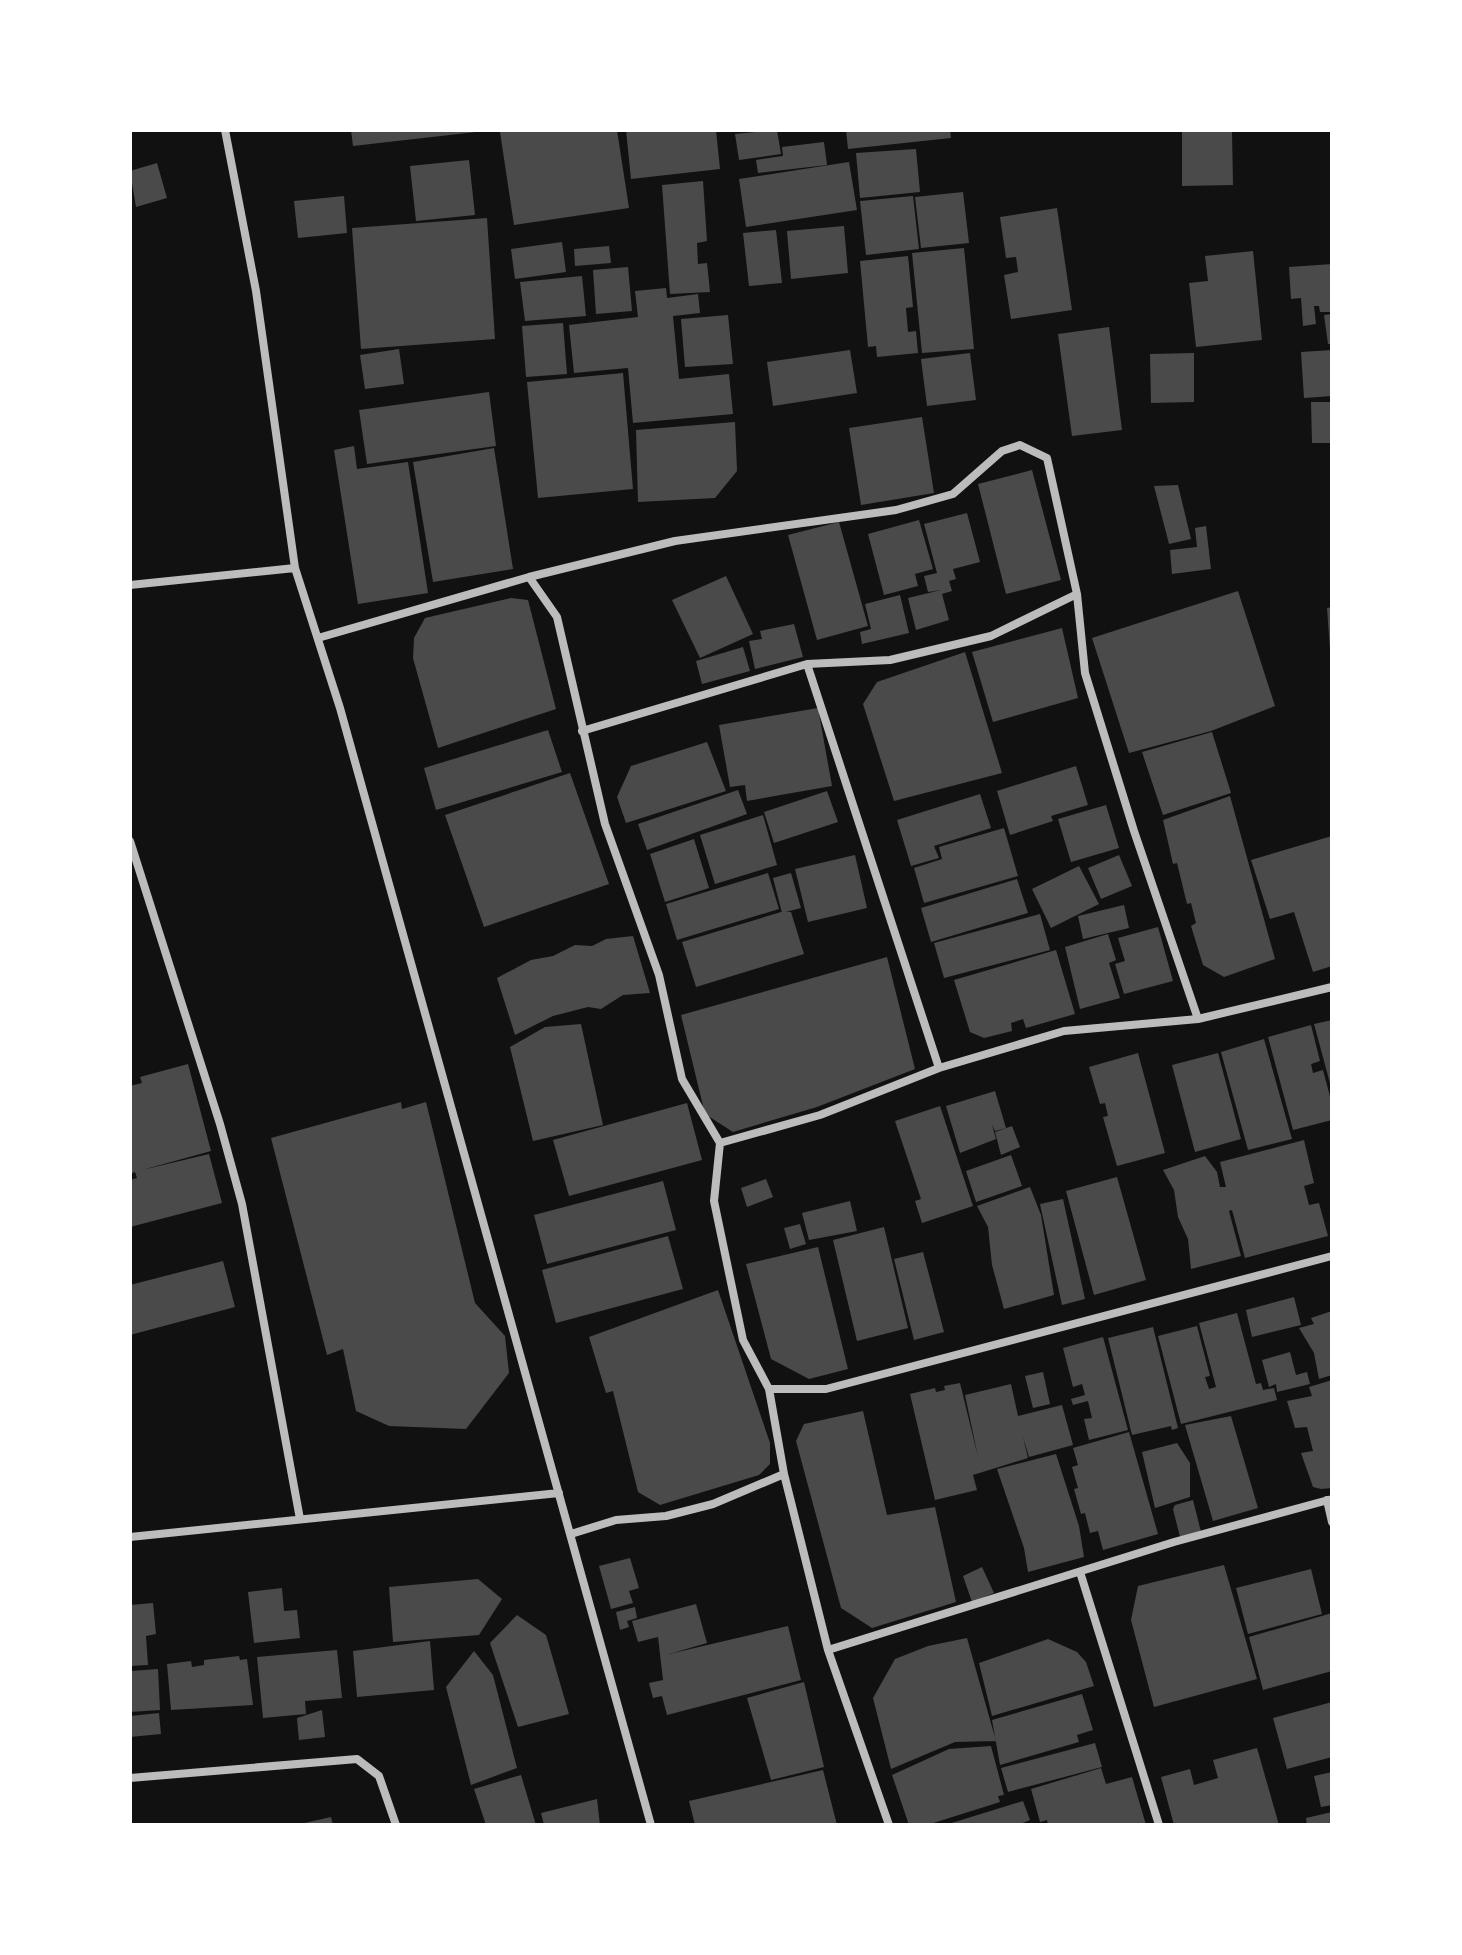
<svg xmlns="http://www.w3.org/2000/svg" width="1462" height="1955" font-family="'Fira Sans',sans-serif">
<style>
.building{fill:#4a4a4a}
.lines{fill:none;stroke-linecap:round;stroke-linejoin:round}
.minor{stroke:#bcbcbc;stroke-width:8}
</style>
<rect width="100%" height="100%" fill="#111"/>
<path class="building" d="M351,130H476V132L353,146Z
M511,130H617L629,208L514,225L500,132Z
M626,130H716L720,169L631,179Z
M777,130L781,154L739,160L735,134Z
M846,130H950L951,138L848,149Z
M1182,132H1232L1233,185L1182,186Z
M824,142L827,165L758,173L756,160L783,156L782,147Z
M916,149L920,192L860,198L856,153Z
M469,160L475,215L416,221L410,166Z
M849,162L857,210L746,227L739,179Z
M157,163L167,198L136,207L130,171Z
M703,181L707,241L697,243L698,264L707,263L710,292L670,294L662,185Z
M963,192L969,243L921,248L915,197Z
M344,196L347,233L298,238L294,201Z
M913,196L919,249L866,255L860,201Z
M1057,208L1072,310L1011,319L1004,275L1018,272L1016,257L1006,258L1000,217Z
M487,218L495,339L361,349L352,228Z
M844,226L848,273L791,279L787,231Z
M776,230L782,283L749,286L743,233Z
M562,242L566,272L515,279L511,249Z
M609,246L611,263L575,266L574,249Z
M964,248L974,349L922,353L912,253Z
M1253,251L1262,340L1196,347L1189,283L1208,281L1205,256Z
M908,256L913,307L906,308L908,332L916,331L918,353L877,357L876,346L868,347L860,261Z
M1332,264V312H1320L1319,306H1314L1316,324L1303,326L1301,298L1291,299L1289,267Z
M628,267L632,311L596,314L593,270Z
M582,276L586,316L525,321L520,282Z
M666,288L667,298L698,294L700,313L673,316L679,379L729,374L733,414L633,423L628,368L574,373L569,325L638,317L635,291Z
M1332,314V344H1328L1324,315Z
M728,315L733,364L685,367L681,319Z
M563,323L567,374L526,377L522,326Z
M1109,327L1122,430L1072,436L1058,334Z
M399,349L404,384L365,389L360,355Z
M850,350L857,393L773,406L767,362Z
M1332,350V396L1304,398L1301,352Z
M970,353L976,400L927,406L921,359Z
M1194,353V402L1151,403L1150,354Z
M623,373L633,489L538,498L527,382Z
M489,392L496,446L367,464L359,410Z
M1311,402H1332V443H1312Z
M922,417L934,493L861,505L849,428Z
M735,422L737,471L715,498L638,502L636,430Z
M354,446L357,469L408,462L428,593L358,604L334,450Z
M494,448L513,569L433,582L413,462Z
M1032,470L1061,580L1006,594L978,484Z
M1178,485L1191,539L1169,544L1154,486Z
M967,513L980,562L953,569L956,579L949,581L952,591L942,594L949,620L916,630L908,598L941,590L928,592L924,576L937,573L924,524Z
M919,520L933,569L915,574L918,586L884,595L868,534Z
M839,522L868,626L817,640L788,535Z
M1206,526L1211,569L1172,574L1170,550L1197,547L1195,528Z
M726,576L753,634L700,658L672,600Z
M1238,591L1275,706L1211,731L1129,753L1092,638Z
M900,595L909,633L862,644L860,632L871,629L865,604Z
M511,598L528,600L556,709L438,748L413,658L414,638L425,618Z
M1332,607V650H1330L1327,608Z
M794,624L803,657L755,669L749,641L762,639L760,631Z
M1062,628L1078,698L993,722L972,652Z
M743,647L750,671L702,684L696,661Z
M965,652L1002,773L894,801L863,704L877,682Z
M818,708L832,786L747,801L745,785L730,787L719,725Z
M548,730L562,772L436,810L424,768Z
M1212,732L1231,793L1163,815L1142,752Z
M707,742L726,791L626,823L617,797L631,766Z
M1076,766L1088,805L1051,816L1053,821L1010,835L997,791Z
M570,773L609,884L484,927L445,815Z
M738,790L747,814L647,850L638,824Z
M827,791L838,822L774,843L764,812Z
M980,794L991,828L934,846L939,858L911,866L897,820Z
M1230,796L1275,959L1224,977L1203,965L1191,926L1196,923L1191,903L1187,904L1177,863L1173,864L1163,820Z
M1106,805L1119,848L1071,862L1058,819Z
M763,815L777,865L715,884L700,835Z
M1004,828L1018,876L924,903L914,868L942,859L939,847Z
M1332,836V966L1313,972L1294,912L1270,919L1251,860Z
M694,839L709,888L665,902L650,854Z
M855,855L867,908L808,922L795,869Z
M1119,855L1132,886L1101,899L1088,868Z
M1079,866L1099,904L1051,928L1032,889Z
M768,873L779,909L677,940L666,904Z
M791,873L801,908L782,913L773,878Z
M1017,879L1028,913L931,942L921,908Z
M1124,905L1129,928L1083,939L1078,916Z
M781,912H791L804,954L696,987L682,942Z
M1040,914L1050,950L944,978L934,943Z
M1158,927L1173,981L1124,994L1115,964L1125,961L1118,938Z
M1108,934L1116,960L1109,963L1120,998L1080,1009L1065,947Z
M633,936L650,993L623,995L601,1009L588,1007L553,1016L515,1035L497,978L531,960L553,956L575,945L592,946L606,939Z
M1056,950L1075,1014L1026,1028L1023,1019L1011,1023L1012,1031L984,1038L970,1032L954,980Z
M887,957L915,1069L817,1107L733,1132L705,1114L681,1015Z
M1332,1020V1087H1331L1314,1024Z
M581,1024L603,1125L533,1141L510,1047L545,1027Z
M1311,1025L1320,1061L1311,1064L1313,1073L1323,1070L1332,1104V1120L1293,1130L1268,1037Z
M1264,1039L1292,1139L1248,1150L1221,1052Z
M1138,1053L1165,1153L1117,1166L1103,1117L1108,1116L1105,1103L1100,1104L1089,1067Z
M1218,1053L1241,1139L1195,1152L1172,1065Z
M188,1064L211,1151L142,1170L209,1154L222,1203L130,1227V1180L137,1178L135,1172L130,1174V1086L142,1083L140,1077Z
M995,1091L1006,1128L995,1131L992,1125L996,1139L960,1153L946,1106Z
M401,1102L402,1109L426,1102L475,1303L505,1336L509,1373L466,1429L389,1426L356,1411L343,1349L327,1355L271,1138Z
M687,1103L702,1160L569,1196L553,1140Z
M940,1106L973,1206L922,1223L915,1201L921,1199L895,1121Z
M1012,1126L1020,1147L1001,1155L995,1132Z
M1304,1140L1314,1183L1304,1186L1309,1205L1319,1203L1328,1236L1245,1258L1232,1210L1229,1211L1241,1256L1191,1269L1188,1239L1178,1217L1174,1190L1163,1170L1205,1156L1217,1172L1220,1187H1226L1220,1162Z
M1011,1155L1022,1186L976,1202L966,1171Z
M1117,1177L1146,1280L1094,1295L1066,1191Z
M766,1179L773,1197L747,1207L741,1188Z
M663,1181L676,1230L547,1264L534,1215Z
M1030,1187L1041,1215L1054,1295L1004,1309L992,1265L988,1227L977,1206Z
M1063,1199L1085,1299L1062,1305L1040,1204Z
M850,1201L857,1231L809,1240L802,1213Z
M800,1224L806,1244L790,1249L784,1228Z
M884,1227L908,1328L857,1341L833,1240Z
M668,1236L683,1289L556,1323L542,1270Z
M818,1247L848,1369L809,1379L771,1359L746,1264Z
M923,1252L944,1332L914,1340L894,1259Z
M223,1261L235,1307L130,1335V1285Z
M718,1290L770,1443V1464L759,1475L660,1505L638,1492L613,1391L606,1393L589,1337Z
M1294,1297L1301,1325L1252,1337L1246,1310Z
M1332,1311V1375L1319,1379L1314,1353L1299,1328L1314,1324L1311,1318Z
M1237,1313L1256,1384L1261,1383L1263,1390L1274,1388L1277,1400L1181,1424L1158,1336L1197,1326L1210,1376L1205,1377L1209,1389L1216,1387L1199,1323Z
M1153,1327L1178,1428L1172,1430L1171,1426L1132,1435L1108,1338Z
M1103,1337L1128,1430L1089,1440L1084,1419L1092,1418L1088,1401L1073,1405L1071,1399L1085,1395L1082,1384L1073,1387L1063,1348Z
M1290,1352L1296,1375L1307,1372L1310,1384L1277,1392L1276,1384L1269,1387L1262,1360Z
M1043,1372L1050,1404L1033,1408L1025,1376Z
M1332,1380V1488L1321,1489L1313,1487L1301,1453L1313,1451L1307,1427L1295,1428L1287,1401L1312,1396L1309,1387Z
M960,1383L978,1457L965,1395L1011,1384L1018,1416L1062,1405L1073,1445L1029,1457L1023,1437L1028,1458L973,1475L977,1490L935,1500L910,1394L935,1388L936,1392L945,1390L944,1386Z
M863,1411L887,1515L935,1507L956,1602L872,1628L841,1608L796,1441L804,1424Z
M1231,1416L1258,1508L1213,1521L1185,1425Z
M1129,1432L1158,1534L1103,1550L1098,1531L1090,1533L1085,1513L1081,1514L1074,1489L1078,1488L1072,1467L1078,1465L1073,1448Z
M1177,1443L1190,1463V1497L1155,1508L1142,1452Z
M1056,1454L1079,1526L1084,1557L1028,1572L1024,1548L997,1469Z
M1193,1500L1201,1532L1180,1537L1173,1509L1175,1505Z
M630,1558L639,1588L629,1591L633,1603L611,1609L599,1566Z
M1224,1565L1257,1679L1154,1707L1131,1620L1138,1586Z
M982,1567L994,1593L972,1602L963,1576Z
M1311,1569L1322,1614L1248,1634L1236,1588Z
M478,1579L502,1599L479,1635L393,1642L389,1587Z
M282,1588L284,1611L297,1610L300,1638L254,1643L248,1592Z
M153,1603L156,1634L146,1636L148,1665L130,1666V1605Z
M696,1604L707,1643L669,1654L788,1626L801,1680L667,1715L662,1696L653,1698L649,1683L663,1680L658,1637L638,1642L632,1621Z
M635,1607L637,1618L627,1621L629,1627L620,1630L616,1612Z
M1332,1613V1671L1263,1690L1249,1637Z
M517,1615L546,1635L569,1714L518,1727L490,1643Z
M967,1638L996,1741L955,1742L891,1769L873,1698L895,1659L928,1646Z
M1048,1639L1077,1652L1086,1662L1094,1686L992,1716L979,1663Z
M430,1641L434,1690L357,1697L353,1651Z
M337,1650L342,1698L305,1701L306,1714L263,1718L257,1657Z
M474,1651L493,1675L517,1768L471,1785L446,1687Z
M239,1656L240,1660L247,1659L253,1705L171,1710L167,1664L191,1661L192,1667L204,1665V1660Z
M158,1669L160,1710L130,1712V1671Z
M804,1682L824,1767L771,1780L747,1698Z
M1082,1694L1093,1730L1077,1735L1079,1742L1000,1765L992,1720Z
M1332,1702V1757L1287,1769L1273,1718Z
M322,1710L325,1737L299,1740L297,1718Z
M159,1713L161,1734L130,1737V1716Z
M1095,1743L1102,1767L1008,1792L1001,1768Z
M991,1746L1004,1795L998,1796L1000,1802L927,1825H909L892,1775L949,1749Z
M1257,1748L1279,1825H1174L1161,1777L1190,1769L1194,1785L1218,1778L1213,1760Z
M1101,1768L1106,1784L1132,1777L1146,1825H1048L1047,1820L1040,1822L1031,1789Z
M823,1770L837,1825H695L689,1801Z
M1332,1772V1805L1321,1807L1314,1776Z
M521,1775L536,1825H486L474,1789Z
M597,1799L600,1825H544L541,1813Z
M1023,1801L1030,1820L1018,1825H945Z
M1332,1812V1825H1307L1306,1818Z
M331,1817L333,1825H300V1824Z"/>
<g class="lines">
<path class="minor" d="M225,130L256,291L295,568L340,708L651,1825
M529,577L557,617L605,824L659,975L682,1079L720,1143L714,1201L743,1340L769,1389L784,1474L828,1650L889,1825
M130,585L295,568
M318,638L529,577L675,541L896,510L953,494L1002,451L1020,445L1047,458L1077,594L1085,673L1134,831L1198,1019
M807,664L939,1068
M582,731L807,664L890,660L991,636L1077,594
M130,841L220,1124L242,1204L300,1519
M720,1143L820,1115L939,1068L1064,1031L1198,1019L1332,987
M769,1389H826L1332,1256
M1327,1500L1332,1522
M571,1534L616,1520L666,1516L713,1504L784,1474
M130,1537L559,1493
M1080,1572L1159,1825
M828,1650L1174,1542L1332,1499
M130,1778L357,1759L379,1776L396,1825"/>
</g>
<rect width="1462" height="1955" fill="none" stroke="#ffffff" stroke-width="264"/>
</svg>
